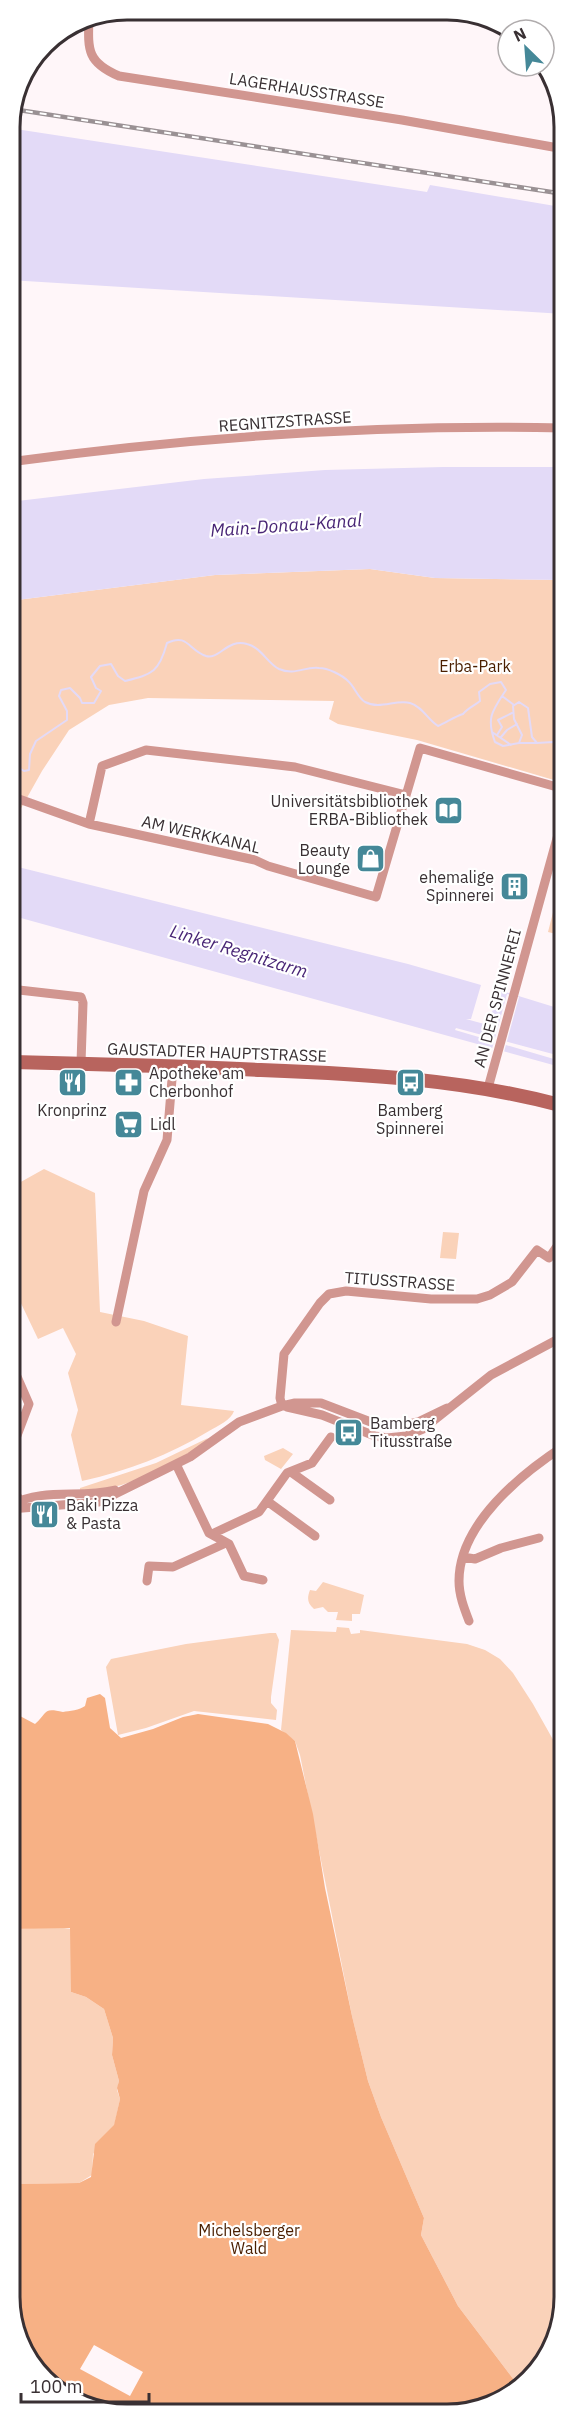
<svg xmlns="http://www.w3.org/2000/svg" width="574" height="2423" font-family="'IBM Plex Sans',sans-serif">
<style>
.green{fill:#fad2b9}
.forest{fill:#f7b185;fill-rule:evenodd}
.water{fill:#e3daf7}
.pier{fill:#fff6f9}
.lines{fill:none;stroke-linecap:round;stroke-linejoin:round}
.stream{stroke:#e3daf7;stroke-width:2}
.street{stroke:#d19690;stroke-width:9}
.secondary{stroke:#b8645e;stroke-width:14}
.rail-casing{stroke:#9a9194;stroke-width:4.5}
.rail{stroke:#fff;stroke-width:2;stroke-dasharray:7;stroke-linecap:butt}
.labels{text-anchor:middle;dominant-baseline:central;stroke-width:4.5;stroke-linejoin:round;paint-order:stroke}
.street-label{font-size:16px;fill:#393033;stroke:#fff}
.park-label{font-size:16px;fill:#4a1f00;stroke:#fff}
.poi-label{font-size:16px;fill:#393033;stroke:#fff;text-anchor:start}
.water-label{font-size:18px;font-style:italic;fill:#492676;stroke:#fff}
.rim{fill:none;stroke:#393033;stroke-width:3}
</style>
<rect width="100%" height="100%" fill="#fff6f9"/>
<path class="green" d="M370,569L435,578L564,580V783L417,740L338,724L329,719L334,701L148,698L109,705L69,730L42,771L10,828L9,601L215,575Z
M564,869V936L548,932Z
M44,1169L95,1193L100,1312L144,1321L188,1336L181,1405L234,1411C231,1420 218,1426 209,1431C169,1455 128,1471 82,1481L71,1435L78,1410L68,1373L76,1354L63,1328L38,1339L18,1297L10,1301V1188Z
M443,1232L459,1233L456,1259L440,1258Z
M208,1438C197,1453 133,1484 113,1487C102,1490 91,1490 80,1491V1488L156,1463Z
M283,1448L293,1454L281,1469L265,1460L264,1456Z
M323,1582L364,1595L360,1614H352V1621L336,1620L338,1612H328L323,1607L314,1609C307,1603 307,1598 310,1590L316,1591Z
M337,1627L349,1628L351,1634L360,1633V1630L467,1644L485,1650L500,1659L513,1673L533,1704L565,1761V2304L536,2374L517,2384L458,2306L421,2235L424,2218L381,2117L368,2081L352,2016L300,1755L295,1741L281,1730L291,1630L336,1632Z
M270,1633H276L279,1640L271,1697V1703L277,1710L276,1720L194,1711L146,1728L118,1735L106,1667L111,1659L186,1644Z
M57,1927L71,1929V1992L86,1997L104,2009L113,2038L112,2055L119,2081L117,2090L120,2099L114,2127L93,2154L92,2175L79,2183L10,2184V1929Z"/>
<path class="forest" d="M10,1683L20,1716L35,1724C48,1713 42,1707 63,1712C69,1711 80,1710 85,1706L87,1698L100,1694L105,1698L110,1728L121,1738L153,1729L183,1717L198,1714L268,1724L286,1733L295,1741L313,1814L325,1888L352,2016L368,2081L381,2117L424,2218L421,2235L458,2306L517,2384L463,2413L103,2412L43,2379L10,2312V2184L79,2183L91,2177L95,2144L114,2125L120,2099L117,2088L119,2081L112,2055L113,2038L104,2009L86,1997L71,1992L70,1928L10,1929V1912L12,1909L10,1898ZM94,2345L143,2372L130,2396L80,2369Z"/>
<path class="water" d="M9,128L427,192L430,185L561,207V214L564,215V314L9,280Z
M443,467H564V580L435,578L370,569L215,575L9,601V502L204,479L325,470Z
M10,865L408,964L481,985L471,1019H466L488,1025L499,990L564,1010V1057L456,1028L455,1030L564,1062V1068L10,915Z"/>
<path class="pier" d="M507,994L519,997L504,1052L492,1049Z"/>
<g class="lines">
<path class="stream" d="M502,696L514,705
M492,732L511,745
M497,735L502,727L498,720L512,713
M501,737L507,730L517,724
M519,743H537
M9,795L14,765L24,771L29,770L30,754L36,741L67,720V711L59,696L61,690L70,688L80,698L82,703H94L101,691L96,688L91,677L100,666L111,664L118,676L125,681C153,674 159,672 167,643C188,633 188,650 206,656C219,660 228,638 247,644C262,648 267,663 279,669C295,676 305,666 319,668C328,668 342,675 348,681C355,687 357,697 365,702C380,710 396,699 410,703C423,707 427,719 438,726C447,722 454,717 463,714C468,708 474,706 480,701L479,692L490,684L501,682L506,690C492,711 486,718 495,742L503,746L519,743L522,735L514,719L513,706L519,702L528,708L532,737L537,743L553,742L564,747"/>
<path class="street" d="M89,16C88,49 86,62 119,76L402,120L564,149
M9,462C193,437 379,424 564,428
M19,799L89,824L255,860L268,866L376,897L420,748L564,789
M89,824L102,766L146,750L295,767L406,795
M10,989L81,997L83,1003L81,1063
M488,1088L564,813
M116,1322L144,1191L167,1140L173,1067
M282,1406L280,1398L284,1354L320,1303L329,1294L346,1291L431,1299H477L490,1295L512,1282L537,1250L549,1258L564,1236
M287,1407L322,1415L375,1436L387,1438L406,1436L423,1429L491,1375L564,1336
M10,1454L29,1404L15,1372
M176,1464L209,1533L229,1544L244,1576L263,1580
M291,1472L330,1500
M10,1481L19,1500
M267,1501L315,1536
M10,1505C46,1487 78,1499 115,1490
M10,1509L99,1502L190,1457L239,1422L282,1406L295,1403H321L376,1424L400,1426L418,1422L447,1408
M212,1534L259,1512L287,1473L312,1463L331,1437
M463,1557L475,1559L501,1548L539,1538
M147,1581L149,1566L173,1567L226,1543
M469,1621C464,1608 459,1595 459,1581C459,1524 521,1474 564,1446"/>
<path class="secondary" d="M10,1062C93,1064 177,1066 261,1070C365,1074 463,1079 564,1106"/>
<defs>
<path id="rail" d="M12,109L564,194"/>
</defs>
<use href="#rail" class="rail-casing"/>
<use href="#rail" class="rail"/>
</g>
<defs>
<symbol id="library-square" viewBox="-11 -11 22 22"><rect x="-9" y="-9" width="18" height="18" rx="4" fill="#458898" stroke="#fff"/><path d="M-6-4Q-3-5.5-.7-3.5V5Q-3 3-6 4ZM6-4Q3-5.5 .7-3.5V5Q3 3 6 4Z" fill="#fff"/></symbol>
<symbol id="shop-square" viewBox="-11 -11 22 22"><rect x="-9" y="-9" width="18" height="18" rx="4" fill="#458898" stroke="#fff"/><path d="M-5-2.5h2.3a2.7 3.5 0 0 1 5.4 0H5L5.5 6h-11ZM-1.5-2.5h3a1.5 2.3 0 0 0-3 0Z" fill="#fff"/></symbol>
<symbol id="building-square" viewBox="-11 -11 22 22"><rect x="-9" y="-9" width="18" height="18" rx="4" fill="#458898" stroke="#fff"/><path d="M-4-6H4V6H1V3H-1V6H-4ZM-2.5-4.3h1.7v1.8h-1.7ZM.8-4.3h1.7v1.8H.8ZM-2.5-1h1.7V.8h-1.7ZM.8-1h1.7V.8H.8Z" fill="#fff"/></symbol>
<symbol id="restaurant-square" viewBox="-11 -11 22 22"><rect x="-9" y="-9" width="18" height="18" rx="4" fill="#458898" stroke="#fff"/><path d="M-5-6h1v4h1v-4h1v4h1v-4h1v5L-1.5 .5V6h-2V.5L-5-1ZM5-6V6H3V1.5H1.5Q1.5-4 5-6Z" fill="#fff"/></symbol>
<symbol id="pharmacy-square" viewBox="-11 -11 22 22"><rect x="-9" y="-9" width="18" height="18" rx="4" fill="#458898" stroke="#fff"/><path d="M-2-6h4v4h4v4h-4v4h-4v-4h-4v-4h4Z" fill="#fff"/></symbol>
<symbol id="bus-square" viewBox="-11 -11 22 22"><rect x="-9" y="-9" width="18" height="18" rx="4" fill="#458898" stroke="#fff"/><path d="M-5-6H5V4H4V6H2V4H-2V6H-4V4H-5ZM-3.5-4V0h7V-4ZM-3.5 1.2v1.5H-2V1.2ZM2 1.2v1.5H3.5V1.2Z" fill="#fff"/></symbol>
<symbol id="supermarket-square" viewBox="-11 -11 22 22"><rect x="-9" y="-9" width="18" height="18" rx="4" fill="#458898" stroke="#fff"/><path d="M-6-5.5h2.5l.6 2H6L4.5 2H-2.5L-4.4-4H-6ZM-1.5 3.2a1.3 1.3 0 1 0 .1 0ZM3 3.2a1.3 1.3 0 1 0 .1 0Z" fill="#fff"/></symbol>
</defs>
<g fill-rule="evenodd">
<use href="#library-square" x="432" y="794" width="33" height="33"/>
<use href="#shop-square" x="354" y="842" width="33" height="33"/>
<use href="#building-square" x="498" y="870" width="33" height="33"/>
<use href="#restaurant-square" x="56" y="1066" width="33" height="33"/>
<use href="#pharmacy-square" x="112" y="1066" width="33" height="33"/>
<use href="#bus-square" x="394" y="1066" width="33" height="33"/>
<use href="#supermarket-square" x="112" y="1108" width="33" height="33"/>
<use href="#bus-square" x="332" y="1416" width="33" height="33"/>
<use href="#restaurant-square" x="28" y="1498" width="33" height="33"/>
</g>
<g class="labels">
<g class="street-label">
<text transform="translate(307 90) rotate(9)">LAGERHAUSSTRASSE</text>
<text transform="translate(285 421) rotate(-4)">REGNITZSTRASSE</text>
<text transform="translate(201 834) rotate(13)">AM WERKKANAL</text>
<text transform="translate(497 998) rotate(-75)">AN DER SPINNEREI</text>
<text transform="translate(217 1052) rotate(2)">GAUSTADTER HAUPTSTRASSE</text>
<text transform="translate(400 1281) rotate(4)">TITUSSTRASSE</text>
</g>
<g class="park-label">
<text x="475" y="666">Erba-Park</text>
<text x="249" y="2230">Michelsberger<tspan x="249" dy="18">Wald</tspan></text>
</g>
<g class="poi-label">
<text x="428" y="801" text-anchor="end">Universitätsbibliothek<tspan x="428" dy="18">ERBA-Bibliothek</tspan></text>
<text x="350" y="850" text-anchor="end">Beauty<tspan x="350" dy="18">Lounge</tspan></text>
<text x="494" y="877" text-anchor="end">ehemalige<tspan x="494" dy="18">Spinnerei</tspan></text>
<text x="149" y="1073">Apotheke am<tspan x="149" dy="18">Cherbonhof</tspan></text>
<text x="72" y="1110" text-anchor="middle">Kronprinz</text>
<text x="410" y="1110" text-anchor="middle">Bamberg<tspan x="410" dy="18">Spinnerei</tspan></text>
<text x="150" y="1124">Lidl</text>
<text x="370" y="1423">Bamberg<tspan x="370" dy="18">Titusstraße</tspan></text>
<text x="66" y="1505">Baki Pizza<tspan x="66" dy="18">&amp; Pasta</tspan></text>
</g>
<g class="water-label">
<text transform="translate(286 525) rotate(-4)">Main-Donau-Kanal</text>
<text transform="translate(239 951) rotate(17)">Linker Regnitzarm</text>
</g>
</g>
<path d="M0 0H574V2423H0ZM127 20H447A107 107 0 0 1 554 127V2297A107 107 0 0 1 447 2404H127A107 107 0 0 1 20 2297V127A107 107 0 0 1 127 20Z" fill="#fff" fill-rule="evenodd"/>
<path class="rim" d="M127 20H447A107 107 0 0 1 554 127V2297A107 107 0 0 1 447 2404H127A107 107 0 0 1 20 2297V127A107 107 0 0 1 127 20Z"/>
<g transform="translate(526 48) rotate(335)"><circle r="28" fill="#ffffff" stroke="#b0acad" stroke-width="1.5"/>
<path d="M0-4.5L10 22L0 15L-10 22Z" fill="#458898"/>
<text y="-9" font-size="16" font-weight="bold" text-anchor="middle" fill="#393033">N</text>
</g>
<path d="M21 2393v9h128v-9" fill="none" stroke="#393033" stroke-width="3"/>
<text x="30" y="2393" font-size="18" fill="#393033" stroke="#ffffff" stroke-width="4.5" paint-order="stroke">100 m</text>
</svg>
